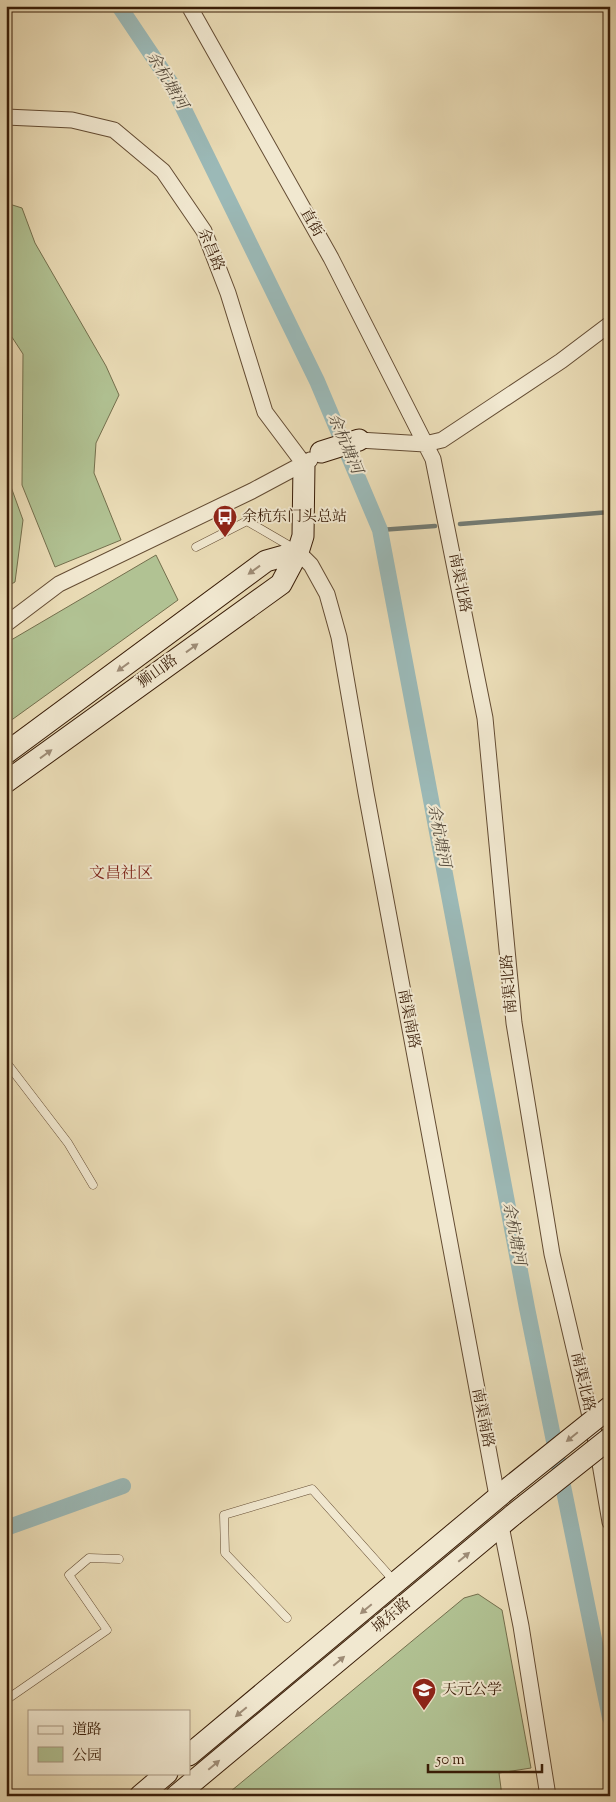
<svg xmlns="http://www.w3.org/2000/svg" width="616" height="1802" font-family="'Sorts Mill Goudy','Noto Serif SC',serif">
<style>
.green{fill:#b1c293;stroke:#746f4d}
.lines{fill:none;stroke-linecap:round;stroke-linejoin:round}
.stream{stroke:#737a71;stroke-width:4.5}
.canal{stroke:#9bb9b7;stroke-width:16}
.lane-casing{stroke:#644c33;stroke-width:9}
.street-casing{stroke:#644c33;stroke-width:17}
.secondary-casing{stroke:#381c07;stroke-width:23}
.lane{stroke:#f1e8d0;stroke-width:8}
.street{stroke:#f1e8d0;stroke-width:15}
.secondary{stroke:#f1e8d0;stroke-width:21}
.secondary-bridge-casing{stroke:#381c07;stroke-width:23;stroke-linecap:butt}
.secondary-bridge{stroke:#f1e8d0;stroke-width:21}
.oneway{fill:#9e8c76}
.labels{text-anchor:middle;dominant-baseline:central;stroke-width:4;stroke-linejoin:round;paint-order:stroke}
.street-label{font-size:15px;fill:#381c07;stroke:#f1e8d0}
.poi-label{font-size:15px;fill:#381c07;stroke:#f1e8d0;text-anchor:start}
.water-label{font-size:16px;font-style:italic;fill:#564b3c;stroke:#f1e8d0}
.neighbourhood-label{font-size:16px;fill:#7a1f14;stroke:#f1e8d0}
</style>
<rect width="100%" height="100%" fill="#eadcb6"/>
<filter id="stains"><feTurbulence type="fractalNoise" baseFrequency=".004" numOctaves="4"/><feColorMatrix values="0 0 0 0 .2 0 0 0 0 .09 0 0 0 0 .02 0 0 0 .5 -.17"/></filter>
<radialGradient id="worn" r=".72"><stop offset=".6" stop-color="#630" stop-opacity="0"/><stop offset="1" stop-color="#630" stop-opacity=".3"/></radialGradient>
<path class="green" d="M6,203L22,208L35,243L106,366L119,395L96,443L94,473L121,540L55,567L22,485L23,354L6,328Z
M6,473L23,520L15,582L6,587Z
M156,555L178,600L6,724V643Z
M478,1594L502,1610L531,1768L499,1773L502,1796H225L464,1598Z"/>
<g class="lines">
<path class="stream" d="M460,524L610,512
M380,530L435,526"/>
<path class="canal" d="M119,6L172,85L317,381L380,530L527,1308L610,1718
M6,1528L123,1486"/>
<defs>
<path id="lane" d="M196,547L247,521L295,549
M6,1062L68,1143L93,1185
M287,1618L225,1553L224,1515L312,1489L395,1582
M6,1700L107,1630L69,1575L89,1558L119,1559"/>
<path id="street" d="M189,6L331,258L433,459L485,718L514,1023L552,1254L597,1446L610,1522
M6,117L72,120L114,130L163,171L204,231L228,293L265,412L304,464
M359,440L425,444L442,440L561,361L610,324
M298,552L311,565L327,594L339,637L366,793L497,1496
M6,624L59,584L252,491L310,460
M501,1526L521,1626L548,1796"/>
<path id="secondary" d="M321,452L359,440
M6,753L266,561L298,552
M6,782L281,584L298,552L303,536L304,464
M189,1755L510,1487
M140,1796L167,1773
M176,1796L513,1515"/>
</defs>
<use href="#lane" class="lane-casing"/>
<use href="#street" class="street-casing"/>
<use href="#secondary" class="secondary-casing"/>
<use href="#lane" class="lane"/>
<use href="#street" class="street"/>
<use href="#secondary" class="secondary"/>
<defs>
<path id="secondary-bridge" d="M510,1487L610,1407
M513,1515L610,1438"/>
</defs>
<use href="#secondary-bridge" class="secondary-bridge-casing"/>
<use href="#secondary-bridge" class="secondary-bridge"/>
</g>
<defs><path id="oneway-solid" d="M-6-.8H1V-3.2L6.5 0L1 3.2V.8H-6Z" transform="scale(1.25)"/></defs>
<g class="oneway">
<use href="#oneway-solid" transform="translate(254 570) rotate(144)"/>
<use href="#oneway-solid" transform="translate(192 648) rotate(-36)"/>
<use href="#oneway-solid" transform="translate(123 667) rotate(144)"/>
<use href="#oneway-solid" transform="translate(46 754) rotate(-36)"/>
<use href="#oneway-solid" transform="translate(572 1437) rotate(141)"/>
<use href="#oneway-solid" transform="translate(464 1557) rotate(-40)"/>
<use href="#oneway-solid" transform="translate(366 1609) rotate(140)"/>
<use href="#oneway-solid" transform="translate(339 1661) rotate(-40)"/>
<use href="#oneway-solid" transform="translate(241 1712) rotate(140)"/>
<use href="#oneway-solid" transform="translate(214 1765) rotate(-40)"/>
</g>
<defs>
<symbol id="bus-pin" viewBox="-11 -11 22 30"><path d="M0 17L-7.5 6A9.5 9.5 0 1 1 7.5 6Z" fill="#8f2418" stroke="#f1e8d0"/><path d="M-5-6H5V4H4V6H2V4H-2V6H-4V4H-5ZM-3.5-4V0h7V-4ZM-3.5 1.2v1.5H-2V1.2ZM2 1.2v1.5H3.5V1.2Z" fill="#fff"/></symbol>
<symbol id="school-pin" viewBox="-11 -11 22 30"><path d="M0 17L-7.5 6A9.5 9.5 0 1 1 7.5 6Z" fill="#8f2418" stroke="#f1e8d0"/><path d="M0-5L7-2L0 1L-7-2ZM-4 1L0 2.5L4 1V4Q0 6-4 4Z" fill="#fff"/></symbol>
</defs>
<g fill-rule="evenodd">
<use href="#bus-pin" x="211" y="503" width="28" height="38"/>
<use href="#school-pin" x="410" y="1676" width="28" height="38"/>
</g>
<g class="labels">
<g class="street-label">
<text transform="translate(311 223) rotate(60)">直街</text>
<text transform="translate(210 250) rotate(67)">余昌路</text>
<text transform="translate(459 583) rotate(79)">南渠北路</text>
<text transform="translate(158 672) rotate(-36)">狮山路</text>
<text transform="translate(510 984) rotate(-95)">南渠北路</text>
<text transform="translate(408 1019) rotate(79)">南渠南路</text>
<text transform="translate(582 1382) rotate(77)">南渠北路</text>
<text transform="translate(482 1418) rotate(79)">南渠南路</text>
<text transform="translate(392 1616) rotate(-40)">城东路</text>
</g>
<g class="poi-label">
<text x="242" y="517">余杭东门头总站</text>
<text x="442" y="1690">天元公学</text>
</g>
<g class="water-label">
<text transform="translate(166 81) rotate(59)">余杭塘河</text>
<text transform="translate(344 444) rotate(67)">余杭塘河</text>
<text transform="translate(438 836) rotate(79)">余杭塘河</text>
<text transform="translate(513 1234) rotate(79)">余杭塘河</text>
</g>
<g class="neighbourhood-label">
<text x="121" y="874">文昌社区</text>
</g>
</g>
<rect width="616" height="1802" fill="none" stroke="#eadcb6" stroke-width="25"/>
<rect x="8" y="8" width="601" height="1787" fill="none" stroke="#381c07" stroke-width="2.5"/>
<rect x="12" y="12" width="591" height="1777" fill="none" stroke="#381c07"/>
<rect x="28" y="1710" width="162" height="65" fill="#f1e8d0" stroke="#a79680"/>
<rect x="38" y="1726" width="25" height="8" fill="#f1e8d0" stroke="#a79680"/>
<text x="72" y="1734" font-size="15" fill="#381c07">道路</text>
<rect x="38" y="1747" width="25" height="15" fill="#b1c293" stroke="#a79680"/>
<text x="72" y="1760" font-size="15" fill="#381c07">公园</text>
<path d="M428 1764v8h114v-8" fill="none" stroke="#381c07" stroke-width="2.5"/>
<text x="436" y="1764" font-size="15" fill="#381c07" stroke="#f1e8d0" stroke-width="4" paint-order="stroke">50 m</text>
<rect width="100%" height="100%" filter="url(#stains)"/>
<rect width="100%" height="100%" fill="url(#worn)"/>
</svg>
